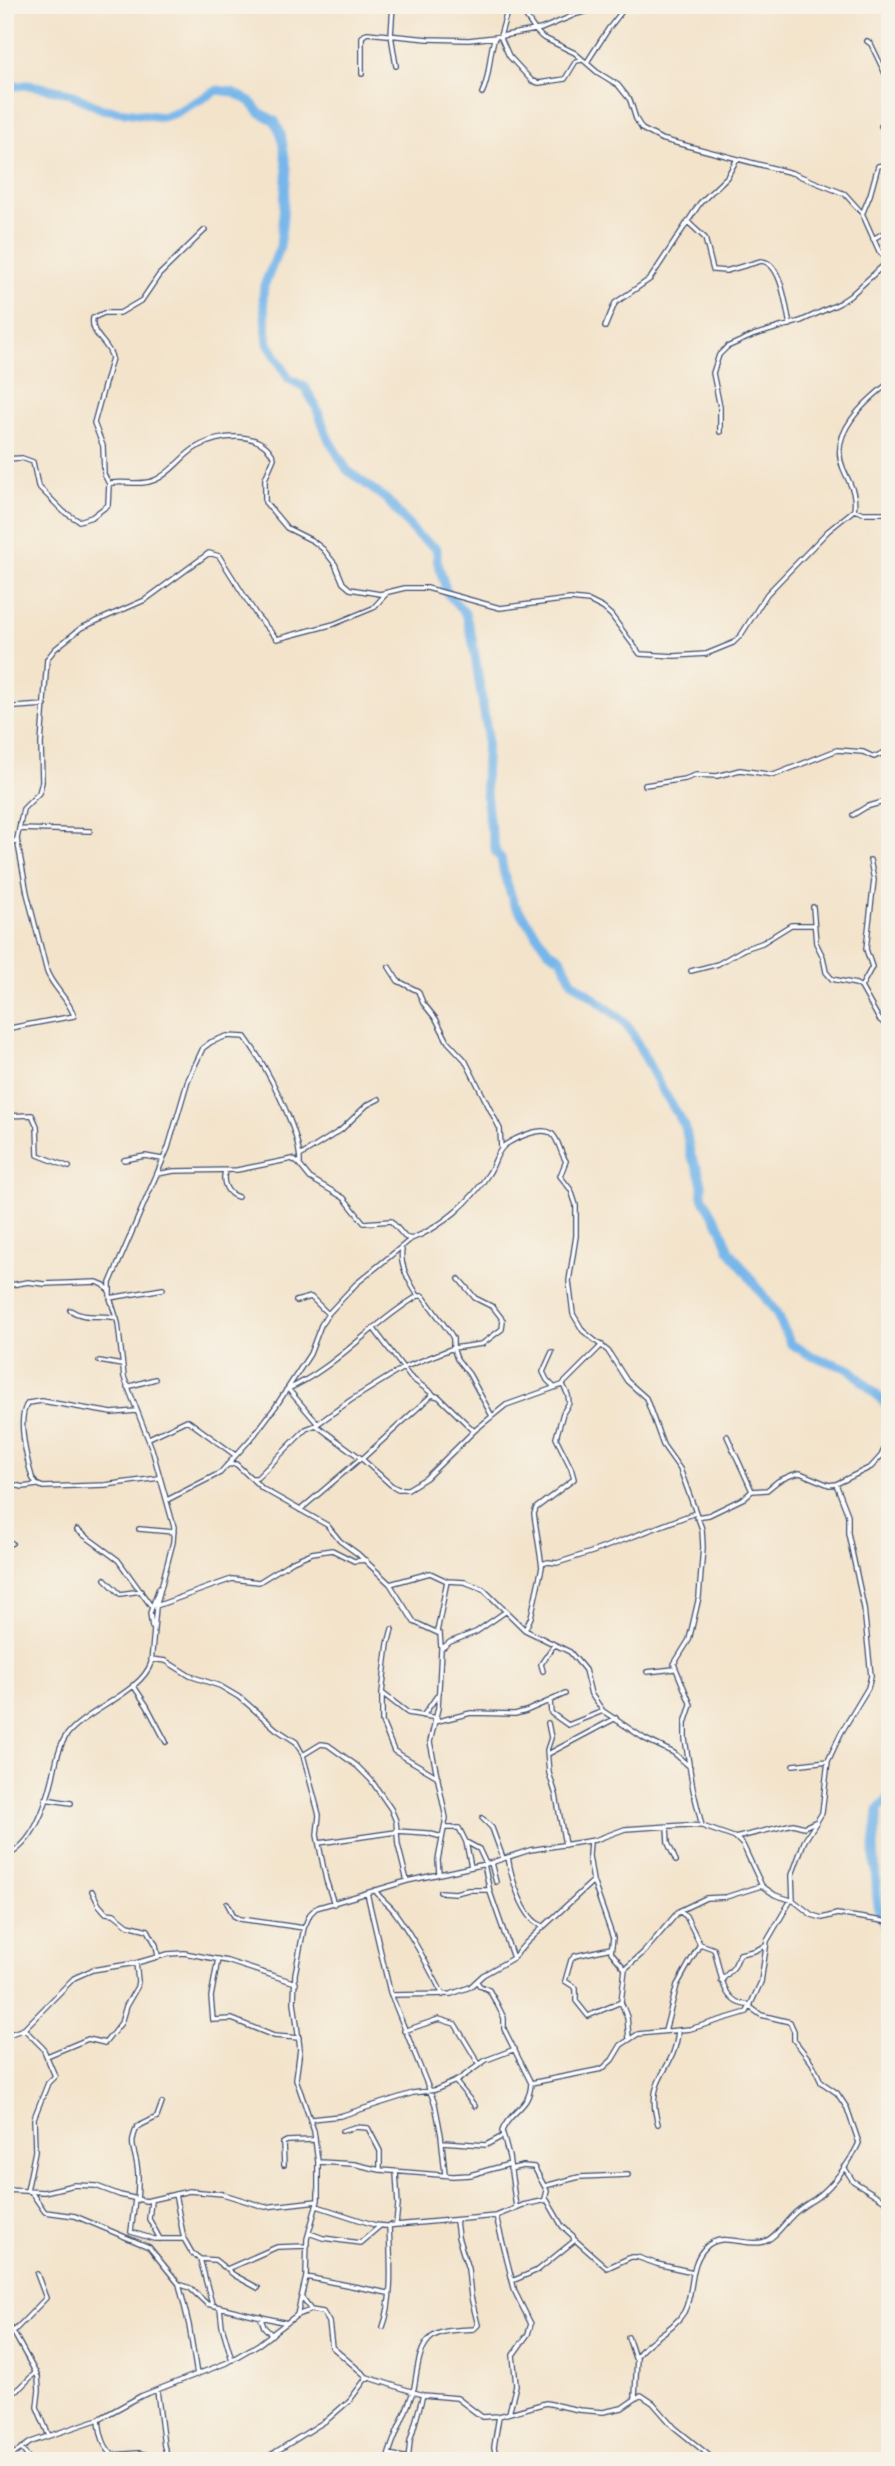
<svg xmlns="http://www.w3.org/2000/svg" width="895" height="2466" font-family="'Gochi Hand',sans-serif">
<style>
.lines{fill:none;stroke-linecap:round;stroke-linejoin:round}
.river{stroke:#76b6ea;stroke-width:9}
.minor-casing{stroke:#3b4a6e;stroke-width:6}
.minor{stroke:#fff;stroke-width:3.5}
</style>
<rect width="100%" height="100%" fill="#f7f3e8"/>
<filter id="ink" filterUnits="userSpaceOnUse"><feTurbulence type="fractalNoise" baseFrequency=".0143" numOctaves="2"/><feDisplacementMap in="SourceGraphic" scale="14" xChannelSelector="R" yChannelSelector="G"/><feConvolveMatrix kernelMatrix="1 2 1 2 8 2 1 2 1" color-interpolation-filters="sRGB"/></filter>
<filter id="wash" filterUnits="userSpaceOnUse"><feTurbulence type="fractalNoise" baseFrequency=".00686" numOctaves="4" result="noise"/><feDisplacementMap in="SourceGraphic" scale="28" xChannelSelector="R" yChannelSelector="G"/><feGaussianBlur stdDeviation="1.57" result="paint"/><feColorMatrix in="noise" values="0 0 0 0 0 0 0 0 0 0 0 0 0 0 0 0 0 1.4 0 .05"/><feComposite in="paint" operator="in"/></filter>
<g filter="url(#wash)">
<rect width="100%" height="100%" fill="#f3e3ca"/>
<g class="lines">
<path class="river" d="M5,87L27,85L41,87L69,93L102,109L162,117L173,114L218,90L232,92L250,101L259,112L275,121L281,134L287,169L280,247L264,286L263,297L268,343L289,379L305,387L316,407L329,440L347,470L387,500L417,535L437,549V560L447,593L465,613L472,637L487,731L485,784L489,820L496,853L501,858L504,874L514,904L549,951L561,958L572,981L619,1017L630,1029L660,1086L685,1126L691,1156L698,1170L702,1184V1196L721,1228L730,1251L775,1311L791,1344L812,1356L850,1369L890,1408
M890,1796L878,1811L874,1847L877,1899L880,1917L890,1936"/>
</g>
</g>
<g filter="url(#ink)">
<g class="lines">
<defs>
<path id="minor" d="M393,5L391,35L396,66
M509,5L500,36L509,56L532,81L539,83L565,79L576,61L582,60
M518,5L535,30L542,37L575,53L597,72L618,85L630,100L636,119L642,129L661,139L792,173L845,194L862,213L879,251L890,263
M765,9L766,5
M867,41L871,44L890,84
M587,62L609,28L627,5
M362,74V37L367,33L428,39L469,40L495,37L541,29L577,14L609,5
M482,93C491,76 488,55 495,37
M881,126L890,124
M863,212L870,195L878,166L890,164
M688,222L705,238L713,270L726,271L761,261C782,262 786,308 790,325
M873,239L890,229
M605,327L615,303L650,279L700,203L727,177L737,159
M720,432V407L713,373L719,355L727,347L754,335L801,321L838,304L850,296L887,262
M5,459L22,458L33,462L38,486L64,512L79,521L92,517L108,505L109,484L112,483C126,481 141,486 155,480C172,473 181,456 197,447C219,434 262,430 274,458L265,479V502L287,528L313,541L323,549L335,564L343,583L350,589L380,594L405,588H427L500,608L570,599L589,601L603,608L611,615L640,654L675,656L706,654L733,643L741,635L767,594L828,531L854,510C857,493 849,483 843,468C828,433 866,401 890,382
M109,484L104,474L103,446L94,423L112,358C109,342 90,336 93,318L104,313H120L142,300L159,275L205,230
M854,510L863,513H890
M5,710L15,707L45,705
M645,785L685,779L696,775L717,776L740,770L774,775L837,750L863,752L874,757L890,750
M853,815L866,807L890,800
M19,829L90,831
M5,851L17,839L23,809L39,793L42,782L41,744L47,659L55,649L81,628L145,600L209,553L219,556L257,616L277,639L334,624L373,608L386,594
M813,907L816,943L823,957L826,972L832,979L856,984L861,987L879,1019L890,1029
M389,967L398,981L418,991L423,1003L436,1019L448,1042L465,1060L500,1129L501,1149
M691,971L718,964L744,949L762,943L791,925H814
M861,987L872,967L866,949L874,880L870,860
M5,1029L74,1016C69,999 54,989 47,972L27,893L17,839
M5,1116L32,1115L37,1126L38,1155L69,1167
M300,1156L341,1130L367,1105L379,1099
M124,1160L145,1156L162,1159
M225,1171C222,1182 226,1194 238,1197
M157,1174L174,1171L237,1170L292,1159L298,1163L310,1178L344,1198L364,1223L391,1221L405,1237L411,1239C442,1227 471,1202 489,1173C495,1164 496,1152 505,1145C514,1139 541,1126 551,1133C559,1139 560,1153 566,1161L560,1176L571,1190L576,1205V1236L569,1281L573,1314L583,1331L608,1351L627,1381L646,1398L663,1445L680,1469L702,1529L703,1547L699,1597L689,1640L674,1664L691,1705L685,1723V1739L693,1789L702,1826
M459,1279L475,1298L493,1307L503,1320L502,1329L482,1344L453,1348L457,1359L469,1374L492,1416
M5,1286L28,1282L44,1284L97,1282L104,1285L110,1292
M110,1298L163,1289
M296,1301L311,1297L328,1314
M70,1310C85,1320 99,1314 117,1318
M374,1329L410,1377L433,1394
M552,1352L543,1372L547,1380L553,1386
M99,1361L122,1365
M127,1387L155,1379
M288,1389L318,1424
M286,1390C336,1368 372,1323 418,1296
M136,1411L112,1413L42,1401L28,1403C16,1417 27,1460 32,1477L36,1484L43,1487L105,1485L159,1478
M316,1425L351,1400L403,1368L453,1348V1338L450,1333L423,1296H418C410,1282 399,1266 402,1250
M727,1436L752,1491
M149,1438L187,1420L235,1455
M362,1459L432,1395L439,1397L474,1431
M227,1465L236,1464L251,1478H257L306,1429L316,1425L362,1459L391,1485L398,1489H408L426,1478L474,1431L506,1405L562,1385L602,1345
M253,1480L263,1489L327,1525L340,1541L358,1554L390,1584L414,1622L440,1634L441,1647
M5,1483L23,1487L37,1485
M167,1500L220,1473L255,1434L276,1406L310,1354L321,1325L328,1314L356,1284L411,1239
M300,1510L361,1458
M696,1517L709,1515L744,1498L752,1491L767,1490L778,1481L792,1475L800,1473L829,1485L836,1484L871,1467L881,1456L890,1436
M139,1529L174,1532
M77,1530L118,1560L151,1606
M5,1546L12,1543
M542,1564L548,1562L557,1563L592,1552L695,1513
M105,1579L120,1594L141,1591
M390,1584L430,1573L447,1581L465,1582L483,1589L525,1630L570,1652L585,1670L591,1694L603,1711L645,1739L674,1753L690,1767
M156,1606L232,1579L259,1582L293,1561L312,1553L332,1550L354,1561L366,1560
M152,1627L150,1613L159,1588
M392,1629L388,1644L382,1693L408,1713L437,1718
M525,1630L531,1617L542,1567L534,1514L536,1508L574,1479L571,1468L556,1438L563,1413L569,1403L568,1395L563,1385
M437,1632L447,1581
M151,1659L166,1661L190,1676L220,1686L242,1699L276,1729L296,1742L303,1755L319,1815L317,1835L326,1880L334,1904
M543,1671L541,1664L554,1645
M647,1672L674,1669
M133,1685L147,1706L166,1742
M382,1693V1722L394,1751L438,1777
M550,1701L551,1713L568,1725L603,1711
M423,1716L439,1693
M434,1722L471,1713L515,1714L526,1711L565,1694
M548,1723L551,1738L547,1750L549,1773L556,1795L565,1845
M548,1754L616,1718
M303,1755L321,1744L328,1745L357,1766L371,1780L391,1809L396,1821L398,1845L407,1881
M793,1765L828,1761
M45,1799L71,1803
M482,1818L492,1828L503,1858
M667,1827L668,1843L676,1861
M445,1828H459L466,1842L479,1849L486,1864
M396,1831L427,1833L442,1837
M735,1838L793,1824L804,1827L817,1821
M590,1841L589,1856L593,1881L613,1938L611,1952L625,1969
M466,1842L471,1867
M319,1843L396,1832
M5,1857C34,1844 46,1806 53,1777C56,1763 58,1748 66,1736C84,1711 141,1693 151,1663L156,1607L173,1542L174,1527L152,1449L124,1377L118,1323L110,1298V1283L168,1148L188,1080L203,1048L211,1042L227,1036L245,1037C265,1064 301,1131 300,1164
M508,1857C511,1877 523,1920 543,1926
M491,1863L496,1882
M484,1864L490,1892L513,1958
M439,1874L438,1860L446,1818L430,1742L438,1708L441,1649L450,1642L476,1632L505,1612
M375,1890C380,1899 388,1903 394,1911C413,1937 428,1966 443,1995
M92,1891L99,1905L106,1913L114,1914L128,1925L148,1930L156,1945L158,1956
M440,1892L455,1893L468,1890H489
M367,1893L390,1992L435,2104L441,2135L445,2174
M793,1901L792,1875L804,1842L822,1813L828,1761L841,1733L868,1688L871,1676L864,1608L848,1533V1515L836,1484
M227,1903L234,1916L240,1919L304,1928
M700,1944L714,1949C721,1969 720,2006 751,2005
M611,1948L575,1956L571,1960L565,1981L576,1988V2001L588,2016L621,2002L625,1969L644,1952L679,1911L706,1898L726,1897L761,1886
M218,1959L211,1997L213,2020L232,2019L274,2036L299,2038
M721,1981L734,1967L740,1954L754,1951L765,1946
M477,1982L480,1986L489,1990L498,2006L504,2018V2029L531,2083L602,2069L612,2060L621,2045L638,2034L690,2029L747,2012L761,1982L767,1941L791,1900
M391,1995L451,1994L470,1987L483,1975L513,1958L526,1943L593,1881
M621,2002L627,2017L629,2038
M24,2029L43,2048L55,2076L48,2083L34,2118L35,2151L27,2191
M404,2031L439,2019L455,2024L479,2064
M665,2031L677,1985L700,1944L686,1916L679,1911
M5,2036L24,2029L74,1978L92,1970L136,1963L168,1954L184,1953L227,1961L296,1983
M47,2056L88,2039L105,2043L121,2023L126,2006L137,1987L138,1981L136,1963
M455,2081L475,2106
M311,2119L340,2116L413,2093L435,2090L458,2080L486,2060L515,2049
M658,2124C644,2076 675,2073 678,2031
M342,2131L355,2127L368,2128L380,2151V2170
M442,2142L486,2145L503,2136
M319,2162L354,2164L380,2170L453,2176L470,2175L510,2164
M284,2165L283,2143L287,2141L313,2140
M844,2167L853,2181L890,2204
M510,2169L523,2166L534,2167L547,2191L545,2199
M545,2186L579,2177L628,2175
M5,2190L44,2192L74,2185L96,2186L120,2195L146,2201L189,2191L223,2194L265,2207L317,2201
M31,2192L45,2212L75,2216L149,2247L179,2284L189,2325L197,2375
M175,2194L184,2239L192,2253L200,2259L215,2260L234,2275L258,2288
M137,2200C138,2189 139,2176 137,2165C134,2147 129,2146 137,2127L157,2117L162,2103
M151,2201L149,2219L160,2239
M317,2206L375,2225L385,2226L496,2216L523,2205L547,2200L562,2226L573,2236L574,2241L538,2270L512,2281
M516,2207L509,2157L502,2131C510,2110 530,2109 531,2083
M496,2216L515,2292L531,2324L528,2334L513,2355L516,2385L509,2413
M396,2224L398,2205L396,2172
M131,2232L154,2239H184
M131,2232L135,2199
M309,2233L323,2238L360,2243L380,2226
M574,2239L607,2268L631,2257H637L657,2264L693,2272
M200,2259L212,2304
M227,2269L277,2247L306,2246
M306,2277L388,2293
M179,2284L190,2288L207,2304L287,2323
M302,2298L311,2310
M220,2308L222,2326L232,2360
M297,2315L306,2277L307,2239L318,2200V2162L314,2131L296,2079L300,2049L294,2002L295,1974L304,1928L310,1914L316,1908L407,1881L490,1863L530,1850L595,1840L625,1829L686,1825L702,1826L736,1838L743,1845L762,1886L775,1895L794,1901L812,1915L822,1918L837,1914L890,1922
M260,2316L264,2327L272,2335
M5,2317L38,2377L39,2390L37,2407L49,2436
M383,2327C394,2298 390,2256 389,2225
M15,2330L46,2298L37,2274
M628,2337L635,2358
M157,2390L164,2446L169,2461
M5,2395L20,2388L36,2372
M635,2398L637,2356C649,2338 672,2332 684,2312C695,2292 688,2264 706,2247C723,2231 744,2247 763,2242C774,2239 783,2225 791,2217C798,2209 807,2204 816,2198C833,2186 850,2162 859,2143L847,2108L837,2093L821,2082L812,2063L794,2040V2031L790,2022L761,2015L750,2007
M99,2419C100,2432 103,2447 113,2455L139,2453L157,2457L167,2455
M21,2448L31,2461
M389,2454L408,2458
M5,2460L31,2442L99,2419L141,2396L226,2363L259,2344L297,2315L311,2310L323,2312L329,2322L332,2347L367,2377L423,2395L457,2398L482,2417L499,2416L546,2403L579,2410L603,2412L622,2408L641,2395L653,2403L674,2427L716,2461
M261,2461L327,2420L350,2400L367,2377
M387,2461C393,2435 407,2413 414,2388C417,2373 418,2347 432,2337C443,2329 461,2330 474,2329L478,2325L471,2297L468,2269L458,2237L456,2221
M408,2461L410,2441L423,2395
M497,2461L494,2447L499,2416
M510,2461L526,2454"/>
</defs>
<use href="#minor" class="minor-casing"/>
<use href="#minor" class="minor"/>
</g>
</g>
<rect width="895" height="2466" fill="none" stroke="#f7f3e8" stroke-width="28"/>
</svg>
